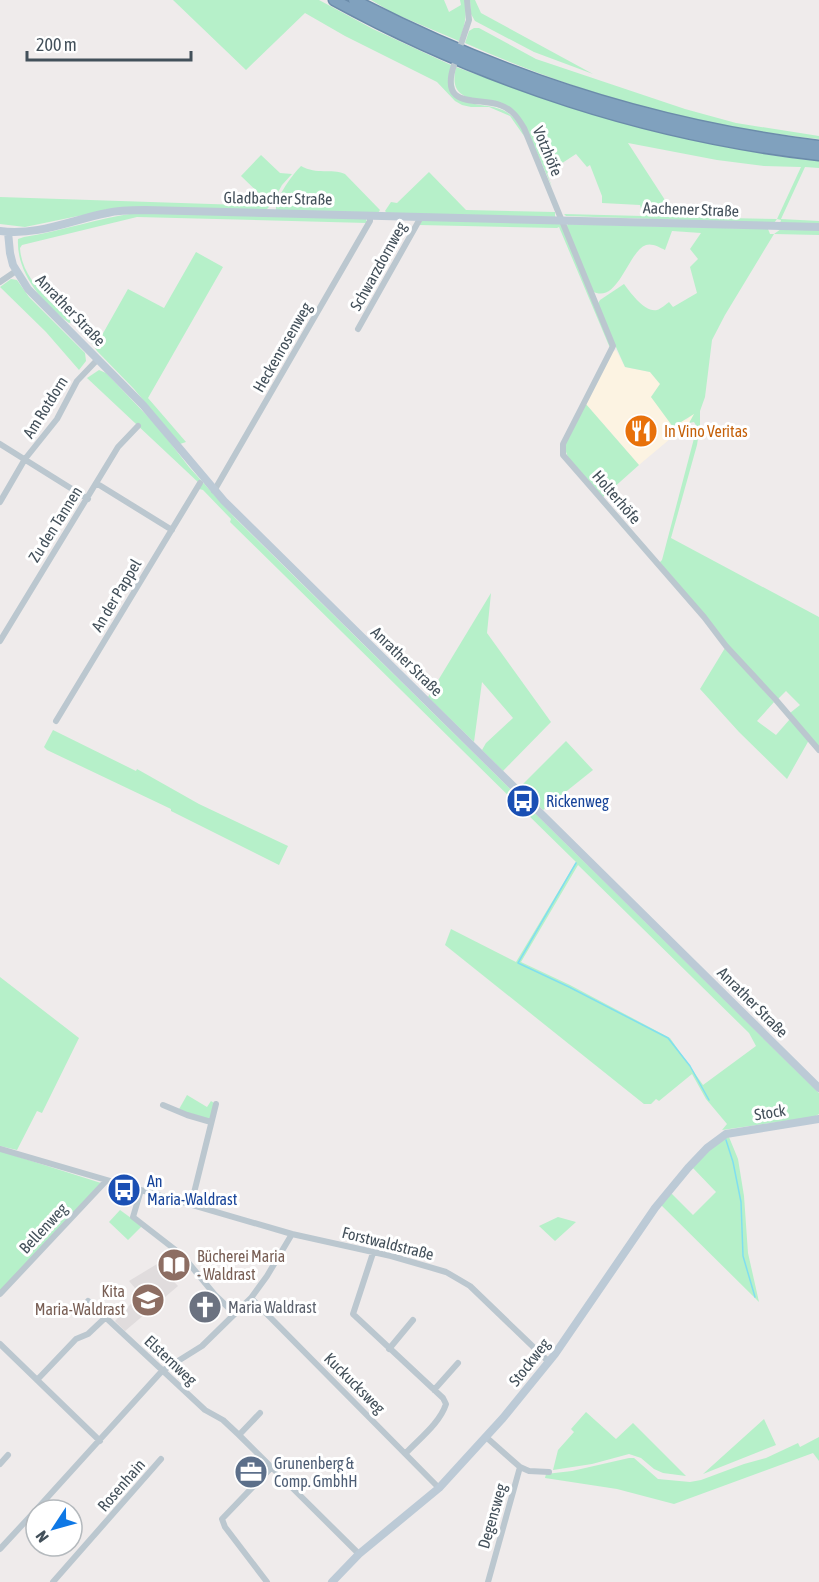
<svg xmlns="http://www.w3.org/2000/svg" width="819" height="1582" font-family="'Asap Condensed',sans-serif">
<style>
.commercial{fill:#fcf3e2}
.education{fill:#e0dcdd}
.green{fill:#b6f0c9;fill-rule:evenodd}
.lines{fill:none;stroke-linecap:round;stroke-linejoin:round}
.stream{stroke:#80dff0;stroke-width:1.5}
.highway-casing{stroke:#6b8caa;stroke-width:13}
.street{stroke:#bbc7cf;stroke-width:6}
.secondary{stroke:#bccad6;stroke-width:8}
.highway{stroke:#80a1be;stroke-width:10}
.labels{text-anchor:middle;dominant-baseline:central;stroke-width:6;stroke-linejoin:round;paint-order:stroke}
.street-label{font-size:16px;fill:#43505a;stroke:#fff}
.food-label{font-size:16px;fill:#c56008;stroke:#fff;text-anchor:start}
.transit-label{font-size:16px;fill:#164399;stroke:#fff;text-anchor:start}
.education-label{font-size:16px;fill:#785e54;stroke:#fff;text-anchor:start}
.worship-label{font-size:16px;fill:#5b616d;stroke:#fff;text-anchor:start}
.service-label{font-size:16px;fill:#4e5e75;stroke:#fff;text-anchor:start}
</style>
<rect width="100%" height="100%" fill="#efebeb"/>
<path class="commercial" d="M616,350L625,367L650,372L660,384L651,397L686,420L696,412L689,423L639,465L585,403L611,353Z"/>
<path class="education" d="M157,1264L178,1286L125,1331L115,1321L140,1294L129,1281Z"/>
<path class="green" d="M173,0H319L373,29L451,65L456,97C478,111 501,99 518,123C521,127 523,130 524,136L510,116L489,107H471L462,105L455,101L437,82L345,36L305,13L246,70Z
M371,0H444L449,12L461,5L460,0H465C467,16 465,26 459,41L393,13Z
M470,0H475L481,13L593,74L534,52L475,21L471,14Z
M474,28H479L536,59L685,109L736,123L819,136V139C696,127 577,93 465,43L469,31Z
M456,67C575,111 693,148 819,161V168L805,167L781,219L819,221V224L780,223L781,220L777,219L774,223L566,216L564,214L643,216L640,205L602,203V196L590,165L587,167L576,154L547,173L552,187L527,130L516,113C505,109 494,106 483,103C462,96 450,93 456,67ZM628,143L717,160L764,166L801,167L777,219L676,217Z
M261,155L280,173L292,174L282,185L271,205L241,176Z
M301,166C317,175 331,168 345,174L380,210L378,213L276,210C275,198 293,174 301,166Z
M429,172L466,210L555,212V217L387,213L385,211L391,202L397,203Z
M0,197L270,206L266,210L148,207L78,216L25,227L0,224Z
M136,213L366,218L367,223L137,217L22,245L20,248C22,288 71,317 97,344L128,289L164,308L196,252L223,267L148,398L186,442L180,444L134,389L97,351L87,336L72,322L69,323C43,304 16,273 18,239L24,237C62,231 98,218 136,213Z
M423,220L561,223L611,346L610,348L559,227L557,228L419,225Z
M568,224L768,229L770,234H774L781,229L819,230V235L774,234L725,315L712,340L705,397L700,411V426L697,445L671,538L819,617V747L790,713L800,705L786,691L778,699L728,645L659,563L662,560L697,427L694,422L689,423L694,414L673,427L651,397L660,384L650,372L625,367L597,305L600,300L624,284C630,292 645,313 657,310C661,309 666,304 669,302L673,307L697,293L690,267L698,259L690,249L701,233L672,231L665,250C659,247 652,243 646,245C628,251 618,306 592,291L566,227Z
M11,279L17,280L29,297L85,353L86,361L79,370L46,332L0,287Z
M99,370L106,373L157,426L189,467L235,518L819,1093V1114L814,1117L722,1130L727,1124L706,1099L692,1074L659,1101L656,1099L651,1104H644L445,945L451,929L516,962L576,862L230,522L231,519L203,490L199,489L200,484L87,378ZM578,865L749,1033L756,1046L703,1085L670,1038L570,985L521,962Z
M585,403L639,465L602,498C590,484 560,459 566,441C571,428 579,415 585,403Z
M491,593L487,633L551,722L503,771L482,750L486,743L513,718L482,682L474,742L428,697Z
M725,648L774,702L757,721L776,735L790,719L809,740L787,779L739,732L700,689Z
M53,730L136,771L137,769L199,804L288,846L279,865L171,811V809L47,750L44,747Z
M566,741L593,770L543,810L520,787Z
M0,977L79,1038L42,1113L37,1111L17,1150L0,1146Z
M187,1095L207,1107L211,1101L214,1103L212,1116L209,1119L178,1111Z
M729,1137L738,1159L744,1196L748,1253L759,1302L660,1204L670,1192L693,1215L716,1192L692,1167L723,1138Z
M0,1151L101,1183L0,1291Z
M120,1210L142,1226L128,1240L109,1222Z
M558,1217L576,1222L555,1241L539,1226Z
M586,1412L616,1439L633,1423L686,1476L663,1473L654,1469L641,1458L629,1454L592,1464L553,1470L558,1450L574,1432L571,1429Z
M764,1419L776,1445L703,1474Z
M819,1437V1461L813,1453L674,1504L617,1489L545,1478L546,1474L572,1471L629,1458H634L658,1479L690,1482L701,1480L744,1464L766,1458L798,1443L800,1447Z"/>
<g class="lines">
<path class="stream" d="M576,863L518,963L569,987L668,1038L690,1066L709,1100
M726,1140L733,1162L741,1202L743,1256L755,1297"/>
<defs>
<path id="highway" d="M334,0C484,82 649,136 819,155
M354,0C500,76 655,126 819,146"/>
</defs>
<use href="#highway" class="highway-casing"/>
<path class="street" d="M461,44L469,20L467,0
M454,65C439,110 478,97 500,105C512,109 518,118 524,128L613,346L563,444V455L704,617L726,646L776,700L819,750
M0,282L16,271
M358,329L421,217
M0,444L88,499
M96,483L172,530
M214,491L370,221V216
M0,502L25,459L57,419L77,381L98,359
M0,641L118,447L138,426
M56,721L200,483
M163,1105L187,1115L211,1122
M0,1149L292,1234L391,1256L446,1272L470,1286L549,1362
M141,1190L133,1217L182,1255L215,1295L235,1314
M191,1205L216,1104
M373,1253L353,1314L443,1398L446,1404C440,1423 419,1439 406,1453
M0,1294L106,1181
M251,1298L439,1488
M88,1301L205,1410L223,1420L239,1435L359,1554
M0,1344L100,1441
M389,1349L413,1320
M37,1380L76,1339L88,1334L106,1317
M434,1390L458,1363
M239,1435L260,1413
M486,1437L520,1467L529,1471L549,1472
M0,1464L8,1455
M36,1510L162,1371L202,1346L251,1298L267,1276L292,1234
M0,1549L36,1510
M53,1582L161,1459
M267,1582L225,1527L222,1519L271,1468
M488,1582L520,1467"/>
<path class="secondary" d="M0,231C38,236 71,220 107,213C119,210 132,210 145,210L819,227
M8,232L10,253L13,265L28,289L143,405L224,501L819,1088
M332,1582L359,1554L439,1488L503,1418L555,1354L655,1208L688,1168L707,1148L726,1134L819,1119"/>
<use href="#highway" class="highway"/>
</g>
<defs>
<symbol id="restaurant-disc" viewBox="-11 -11 22 22"><circle r="9.5" fill="#e8710a" stroke="#fff"/><path d="M-5-6h1v4h1v-4h1v4h1v-4h1v5L-1.5 .5V6h-2V.5L-5-1ZM5-6V6H3V1.5H1.5Q1.5-4 5-6Z" fill="#fff"/></symbol>
<symbol id="bus-disc" viewBox="-11 -11 22 22"><circle r="9.5" fill="#1a4fb4" stroke="#fff"/><path d="M-5-6H5V4H4V6H2V4H-2V6H-4V4H-5ZM-3.5-4V0h7V-4ZM-3.5 1.2v1.5H-2V1.2ZM2 1.2v1.5H3.5V1.2Z" fill="#fff"/></symbol>
<symbol id="library-disc" viewBox="-11 -11 22 22"><circle r="9.5" fill="#8d6e63" stroke="#fff"/><path d="M-6-4Q-3-5.5-.7-3.5V5Q-3 3-6 4ZM6-4Q3-5.5 .7-3.5V5Q3 3 6 4Z" fill="#fff"/></symbol>
<symbol id="school-disc" viewBox="-11 -11 22 22"><circle r="9.5" fill="#8d6e63" stroke="#fff"/><path d="M0-5L7-2L0 1L-7-2ZM-4 1L0 2.5L4 1V4Q0 6-4 4Z" fill="#fff"/></symbol>
<symbol id="church-disc" viewBox="-11 -11 22 22"><circle r="9.5" fill="#6b7280" stroke="#fff"/><path d="M-1.2-6h2.4v3.5h3.3v2.4h-3.3V6h-2.4V-.1h-3.3v-2.4h3.3Z" fill="#fff"/></symbol>
<symbol id="office-disc" viewBox="-11 -11 22 22"><circle r="9.5" fill="#5c6f8a" stroke="#fff"/><path d="M-6-3h4V-5.5h4V-3h4V5H-6ZM-1-4.5V-3h2v-1.5ZM-6 0V1H6V0Z" fill="#fff"/></symbol>
</defs>
<g fill-rule="evenodd">
<use href="#restaurant-disc" x="622" y="412" width="38" height="38"/>
<use href="#bus-disc" x="504" y="782" width="38" height="38"/>
<use href="#bus-disc" x="105" y="1171" width="38" height="38"/>
<use href="#library-disc" x="155" y="1246" width="38" height="38"/>
<use href="#school-disc" x="129" y="1281" width="38" height="38"/>
<use href="#church-disc" x="186" y="1288" width="38" height="38"/>
<use href="#office-disc" x="232" y="1453" width="38" height="38"/>
</g>
<g class="labels">
<g class="street-label">
<text transform="translate(548 151) rotate(67)">Votzhöfe</text>
<text transform="translate(278 198) rotate(1)">Gladbacher Straße</text>
<text transform="translate(691 209) rotate(2)">Aachener Straße</text>
<text transform="translate(378 266) rotate(-61)">Schwarzdornweg</text>
<text transform="translate(71 310) rotate(46)">Anrather Straße</text>
<text transform="translate(282 347) rotate(-60)">Heckenrosenweg</text>
<text transform="translate(45 407) rotate(-58)">Am Rotdorn</text>
<text transform="translate(617 497) rotate(49)">Holterhöfe</text>
<text transform="translate(55 524) rotate(-58)">Zu den Tannen</text>
<text transform="translate(116 595) rotate(-59)">An der Pappel</text>
<text transform="translate(407 661) rotate(44)">Anrather Straße</text>
<text transform="translate(753 1002) rotate(45)">Anrather Straße</text>
<text transform="translate(770 1112) rotate(-9)">Stock</text>
<text transform="translate(43 1228) rotate(-47)">Bellenweg</text>
<text transform="translate(388 1243) rotate(14)">Forstwaldstraße</text>
<text transform="translate(171 1360) rotate(43)">Elsternweg</text>
<text transform="translate(529 1362) rotate(-52)">Stockweg</text>
<text transform="translate(355 1383) rotate(45)">Kuckucksweg</text>
<text transform="translate(121 1485) rotate(-49)">Rosenhain</text>
<text transform="translate(492 1516) rotate(-74)">Degensweg</text>
</g>
<g class="food-label">
<text x="664" y="431">In Vino Veritas</text>
</g>
<g class="transit-label">
<text x="546" y="801">Rickenweg</text>
<text x="147" y="1181">An<tspan x="147" dy="18">Maria-Waldrast</tspan></text>
</g>
<g class="education-label">
<text x="197" y="1256">Bücherei Maria<tspan x="197" dy="18">- Waldrast</tspan></text>
<text x="125" y="1291" text-anchor="end">Kita<tspan x="125" dy="18">Maria-Waldrast</tspan></text>
</g>
<g class="worship-label">
<text x="228" y="1307">Maria Waldrast</text>
</g>
<g class="service-label">
<text x="274" y="1463">Grunenberg &amp;<tspan x="274" dy="18">Comp. GmbhH</tspan></text>
</g>
</g>
<g transform="translate(54 1528) rotate(234)"><circle r="28" fill="#ffffff" stroke="#b4b9bd" stroke-width="1.5"/>
<path d="M0-4.5L10 22L0 15L-10 22Z" fill="#0f78e5"/>
<text y="-9" font-size="16" font-weight="bold" text-anchor="middle" fill="#43505a">N</text>
</g>
<path d="M27 51v9h164v-9" fill="none" stroke="#43505a" stroke-width="3"/>
<text x="36" y="51" font-size="18" fill="#43505a" stroke="#ffffff" stroke-width="4.5" paint-order="stroke">200 m</text>
</svg>
